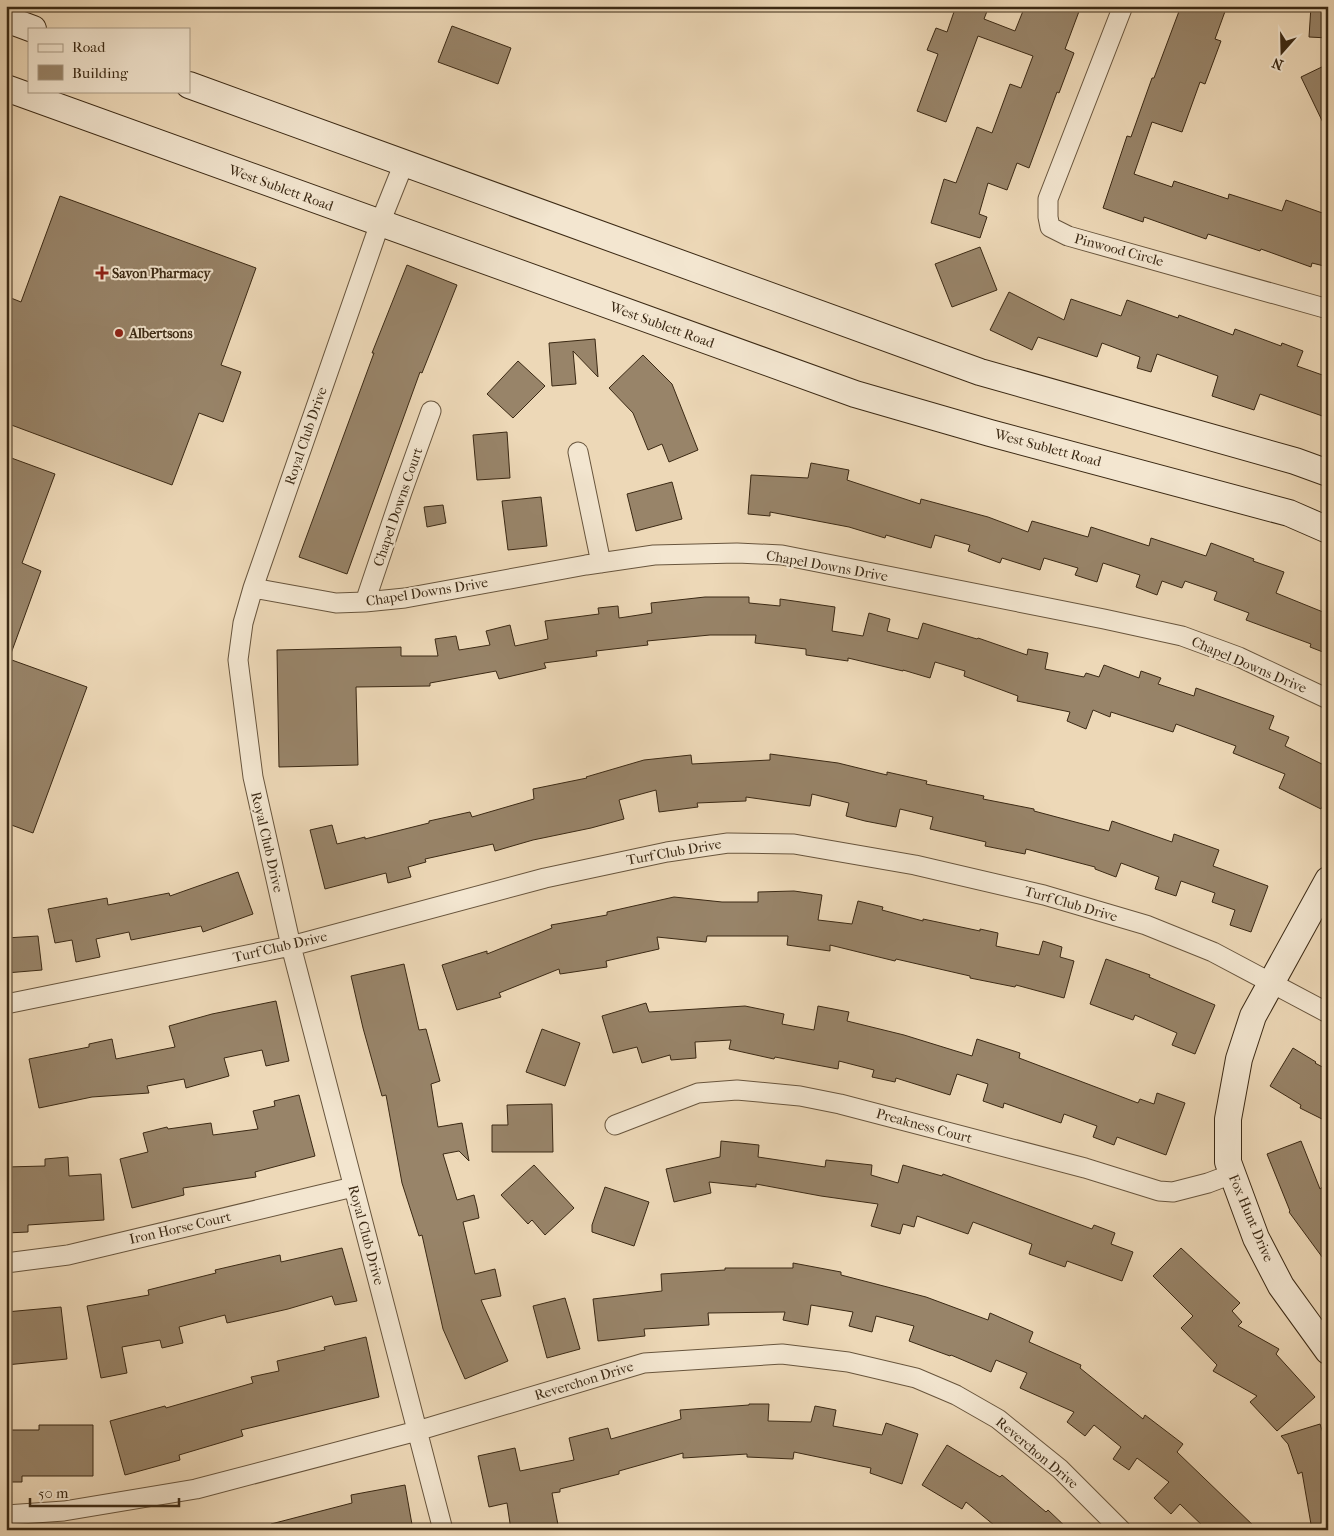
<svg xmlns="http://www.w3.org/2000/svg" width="1334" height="1536" font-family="'IM FELL French Canon',serif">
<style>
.building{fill:#988469;stroke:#3b2914}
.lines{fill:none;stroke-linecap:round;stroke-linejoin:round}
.street-casing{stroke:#68553d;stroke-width:21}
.secondary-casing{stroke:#3b2914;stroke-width:28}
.street{stroke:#f3e6d0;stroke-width:19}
.secondary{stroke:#f3e6d0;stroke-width:26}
.poi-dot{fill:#8f2418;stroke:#f3e6d0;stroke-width:2}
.labels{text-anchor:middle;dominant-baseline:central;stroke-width:4;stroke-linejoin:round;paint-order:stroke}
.street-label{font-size:14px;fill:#3b2914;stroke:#f3e6d0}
.poi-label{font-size:14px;font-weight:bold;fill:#3b2914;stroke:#f3e6d0;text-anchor:start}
</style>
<rect width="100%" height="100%" fill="#edd8b7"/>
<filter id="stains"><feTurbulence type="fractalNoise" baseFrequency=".004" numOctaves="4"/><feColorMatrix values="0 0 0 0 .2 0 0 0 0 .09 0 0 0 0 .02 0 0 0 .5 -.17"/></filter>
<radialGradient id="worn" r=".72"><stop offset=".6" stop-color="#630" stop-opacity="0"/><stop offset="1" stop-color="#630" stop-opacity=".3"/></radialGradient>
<path class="building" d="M956,6H989L984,19L1015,31L1025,6H1081L1065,49L1074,53L1059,93L1057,92L1029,168L1017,163L1007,190L988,183L979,214L987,217L980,238L931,223L944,179L956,183L977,127L992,133L1010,84L1021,88L1033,56L978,36L946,122L917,111L938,54L927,50L936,28L947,32Z
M1181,6H1227L1215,39L1221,41L1205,84L1200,82L1182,132L1152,122L1134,174L1172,187L1174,181L1228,199L1229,194L1282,211L1286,200L1328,215V267L1312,263L1311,267L1261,249L1260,251L1208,234L1206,239L1144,217L1143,222L1103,208L1127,136L1131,137L1152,78H1154Z
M1311,6H1328V38L1309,37Z
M452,26L511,48L498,84L438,62Z
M1328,64V133L1301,77Z
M60,196L256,268L221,365L241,372L223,422L199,413L172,485L6,423V296L21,302Z
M980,247L997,290L952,307L935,264Z
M407,265L457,285L422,373L420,372L347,574L299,557L374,353H372Z
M1009,292L1064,320L1071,299L1121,316L1127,300L1178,318L1179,315L1233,335L1235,329L1281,346L1282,343L1303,351L1297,366L1328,377V418L1260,394L1254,410L1212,396L1218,376L1157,354L1151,372L1137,368L1140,357L1102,343L1097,357L1038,337L1032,350L990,330Z
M595,339L598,377L573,351L576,384L552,386L549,343Z
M643,355L672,384L698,450L669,462L662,444L648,450L633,413L609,388Z
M518,361L545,386L513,418L487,394Z
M507,432L510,478L477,480L473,435Z
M6,456L55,474L22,563L41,571L9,659L87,687L33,833L6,823Z
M811,463L849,470L847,480L920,504L921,499L988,517L1028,532L1032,521L1088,537L1091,527L1149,546L1151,538L1206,556L1211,543L1254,559L1253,561L1284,572L1276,593L1323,612L1326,605H1328V654L1310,647L1311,644L1246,620L1249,613L1214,600L1217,592L1185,581L1182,588L1162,581L1157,595L1136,587L1140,575L1103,563L1097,582L1075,575L1078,568L1044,558L1040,570L1002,558L1000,563L968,551L970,545L935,535L931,548L886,535L885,538L849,527L770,512V516L748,514L751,475L808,478Z
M672,482L682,519L636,531L627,494Z
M541,497L547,546L508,550L502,501Z
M443,505L446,523L427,527L424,507Z
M705,597H749V603L780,606V599L835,607L832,631L863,636L869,613L890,619L887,631L918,639L923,623L977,639L978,638L1027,655L1028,649L1048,653L1045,669L1084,677L1086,673L1099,677L1104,665L1139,678L1141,671L1161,678L1158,684L1194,696L1196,688L1274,716L1269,729L1289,737L1285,746L1328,767V796L1321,809L1279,788L1285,774L1233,753L1236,746L1176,724L1173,732L1111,712L1110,717L1093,710L1086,729L1067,721L1070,712L1017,701L1018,696L964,676L965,671L935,662L930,678L903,670V671L848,658V661L806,655V649L755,643L756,635H710L647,641L648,645L596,651L597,656L544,663L546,668L499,679L496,671L430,683V686L356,687L358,765L279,767L277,650L401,647V656H438L435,639L456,636L459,650L490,645L486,631L510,625L515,646L548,639L545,621L599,614L598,608L618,606L619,618L652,613L651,603Z
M770,754L838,763L887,775V772L927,781L926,784L984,796L983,799L1034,809V811L1109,831L1112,821L1172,842L1174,834L1219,850L1213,866L1268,886L1251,932L1230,925L1235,910L1212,902L1215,893L1181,881L1176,896L1155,889L1159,877L1121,863L1116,877L1095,869V867L1026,849L1025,854L985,846L986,842L930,829L933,817L900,809L896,827L865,821L846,816L849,803L812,794L810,806L746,797V801L697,803L698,807L659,812L656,790L619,800L624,819L591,828L533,840L495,851L493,844L425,859L426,862L408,867L411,877L388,883L386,873L325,889L310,830L332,825L337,844L365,837V839L429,823V821L470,812L472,817L534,799L533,789L587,778L586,777L644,760L691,755L692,764L770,760Z
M238,872L253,914L203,932L201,926L131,940L129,932L96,939L100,957L76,962L72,940L55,943L48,909L107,898L108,905L169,893L170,896Z
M794,891L822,895L818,920L852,924L858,901L883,907L882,910L923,921V919L980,931V929L998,933L996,946L1039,955L1043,941L1062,947L1060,957L1074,961L1064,998L1016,985L1015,987L970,978V976L896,959L895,961L830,945V951L787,945L788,936H707L706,942L657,937L659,949L606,961L607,967L560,974L559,969L499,993L501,997L457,1010L442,965L487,951V954L552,928L551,925L607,915V912L674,897L722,902H758V892Z
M38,936L42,970L6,973V938Z
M1106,959L1150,975L1149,977L1215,1005L1195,1054L1172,1045L1177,1033L1135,1015L1133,1020L1090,1004Z
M404,964L419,1030L426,1029L440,1081L431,1084L438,1127L462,1123L469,1161L459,1151L443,1154L457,1200L474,1195L477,1207L479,1218L463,1222L475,1274L495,1269L501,1296L481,1300L508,1361L465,1379L443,1329L422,1235L419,1236L402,1183L386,1095L382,1096L363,1028L351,976Z
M276,1001L289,1061L266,1066L262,1050L224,1058L229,1076L186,1088L184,1079L147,1086L149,1093L92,1097L39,1108L29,1059L89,1047V1044L112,1039L116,1059L175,1047L169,1026L212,1014Z
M646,1003L649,1012L745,1006L784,1014L782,1024L814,1030L818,1006L849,1012L847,1021L904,1035L972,1056L977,1039L1020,1053L1019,1058L1138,1103L1140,1099L1154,1104L1157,1093L1185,1103L1166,1155L1117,1137L1114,1145L1093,1137L1097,1126L1064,1114L1061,1123L1004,1103L1003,1108L983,1101L988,1084L957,1074L950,1095L896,1078L895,1082L872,1077L874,1070L839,1061L838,1069L775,1057L774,1059L729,1049L731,1040L695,1042L696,1058L671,1060L670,1055L642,1063L637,1047L613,1053L602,1016Z
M542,1029L580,1043L565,1086L526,1072Z
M1293,1048L1316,1062L1315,1063L1328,1070V1122L1300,1108L1301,1105L1270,1086Z
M299,1095L315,1156L255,1172L256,1177L183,1188L184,1195L132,1208L120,1159L148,1152L143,1133L167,1127L168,1129L211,1123L213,1135L258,1129L253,1111L275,1106L274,1101Z
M552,1104L553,1152H492V1125H508L507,1105Z
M721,1141L759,1145L758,1157L825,1167L826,1160L872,1165L871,1175L898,1183L903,1165L942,1176L943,1174L1092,1229L1094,1225L1115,1233L1111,1244L1133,1252L1122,1281L1067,1261L1065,1267L1029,1254L1032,1244L973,1222L968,1234L917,1216L914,1227L903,1224L900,1234L871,1226L878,1204L821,1196L756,1184V1187L709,1182L711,1193L674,1202L666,1169L720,1157Z
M1301,1141L1320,1189L1328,1183V1265L1289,1212L1290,1211L1267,1154Z
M68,1157L69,1176L101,1174L104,1220L28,1225V1232L6,1233V1167L45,1166V1159Z
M534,1165L574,1208L545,1235L532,1220L528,1224L501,1195Z
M605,1187L649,1202L634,1246L592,1232V1225Z
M342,1248L357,1301L335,1305L332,1296L288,1309L227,1323L225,1315L179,1327L183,1343L162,1348L160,1340L122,1347L127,1373L101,1378L87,1306L149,1295L148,1290L216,1273L215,1270L280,1255L281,1262Z
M1181,1248L1240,1303L1232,1311L1242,1322L1238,1326L1279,1349L1276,1354L1315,1397L1277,1431L1250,1402L1257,1396L1213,1371L1217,1365L1181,1328L1193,1316L1153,1276Z
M793,1263L841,1272V1275L926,1297L988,1320L990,1313L1033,1332L1029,1342L1081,1365L1080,1368L1143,1419L1145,1415L1183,1444L1177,1452L1258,1530H1207L1180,1504L1171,1514L1154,1498L1169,1482L1137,1458L1129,1470L1113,1459L1121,1447L1094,1425L1085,1436L1067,1422L1074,1412L1020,1388L1027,1373L996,1360L991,1372L951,1355L950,1356L909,1341L914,1326L876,1316L872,1332L849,1326L853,1312L811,1305L808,1325L783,1320L785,1312L708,1313L709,1325L644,1329L645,1336L598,1341L593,1299L662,1291L661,1274L725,1270V1268H793Z
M565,1298L580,1349L547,1358L533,1306Z
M61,1307L67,1359L6,1365V1312Z
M366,1337L379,1397L241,1430L243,1436L179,1455L180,1460L125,1475L110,1421L165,1406L166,1408L253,1383L251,1377L279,1371L277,1361L325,1350L324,1347Z
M749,1404H769L768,1421L811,1422L815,1406L836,1410L833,1426L882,1435L886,1423L918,1434L902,1484L870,1473L871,1468L794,1452L793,1459L747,1457V1454L683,1458V1453L619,1471V1474L560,1489V1492L552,1493L559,1530H511L507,1503L489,1507L478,1456L515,1448L520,1471L574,1460L569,1438L608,1428L611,1439L681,1419L680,1410L749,1405Z
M1320,1424L1325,1439L1328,1438V1530H1312L1302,1472L1298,1474L1288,1444L1281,1436Z
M39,1425H93V1476H22V1482H6V1430H39Z
M947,1445L1000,1477L1002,1475L1046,1512L1048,1510L1069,1530H1000L966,1502L962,1509L922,1485Z
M405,1485L413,1530H271V1524L352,1503L351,1495Z"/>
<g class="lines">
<defs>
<path id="street" d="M1123,6L1048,199V217L1050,227L1068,236L1328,309
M404,163L380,223L253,588L243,623L238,660L253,777L291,946L443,1530
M578,452L601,563
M253,588L336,603L365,602L405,598L586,565L654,555L737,553L782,555L1104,619L1182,636L1239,657L1328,699
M365,602L402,492L431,411
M6,1004L291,946L545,878L667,852L728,843L794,844L915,865L1044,895L1146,925L1213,952L1328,1013
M615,1125L698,1093L737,1090L800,1096L840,1104L1085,1168L1159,1191L1173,1192L1208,1183L1232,1174
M6,1263L68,1255L353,1187
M6,1515L64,1511L196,1489L417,1431L644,1363L782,1354L848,1362L916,1378L956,1395L998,1419L1060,1469L1121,1530"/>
<path id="secondary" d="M6,19L33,29
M189,85L980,372L1295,461L1328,473
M6,88L855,394L990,433L1289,513L1328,530
M1328,880L1253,1016L1239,1059L1228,1119V1162L1256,1238L1281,1286L1328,1351"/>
</defs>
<use href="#street" class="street-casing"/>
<use href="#secondary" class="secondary-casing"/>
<use href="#street" class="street"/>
<use href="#secondary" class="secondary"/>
</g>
<g class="poi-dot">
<path d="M99.5 265.5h5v5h5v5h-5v5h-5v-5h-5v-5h5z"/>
<circle cx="119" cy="333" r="5"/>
</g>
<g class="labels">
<g class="street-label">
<text transform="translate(281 188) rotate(20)">West Sublett Road</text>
<text transform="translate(1119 250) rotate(15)">Pinwood Circle</text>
<text transform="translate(662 325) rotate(20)">West Sublett Road</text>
<text transform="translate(306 436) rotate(-71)">Royal Club Drive</text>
<text transform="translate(1048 448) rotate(15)">West Sublett Road</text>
<text transform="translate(398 507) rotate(-71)">Chapel Downs Court</text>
<text transform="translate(827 566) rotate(10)">Chapel Downs Drive</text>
<text transform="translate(427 592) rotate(-9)">Chapel Downs Drive</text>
<text transform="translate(1249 665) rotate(23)">Chapel Downs Drive</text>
<text transform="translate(267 842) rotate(77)">Royal Club Drive</text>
<text transform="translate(674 852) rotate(-10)">Turf Club Drive</text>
<text transform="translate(1071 904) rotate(16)">Turf Club Drive</text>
<text transform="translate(280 947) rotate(-13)">Turf Club Drive</text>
<text transform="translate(924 1126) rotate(15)">Preakness Court</text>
<text transform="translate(1251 1218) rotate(67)">Fox Hunt Drive</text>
<text transform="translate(180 1228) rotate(-13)">Iron Horse Court</text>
<text transform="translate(366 1235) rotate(75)">Royal Club Drive</text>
<text transform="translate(584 1381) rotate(-17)">Reverchon Drive</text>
<text transform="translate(1037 1453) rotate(40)">Reverchon Drive</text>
</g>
<g class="poi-label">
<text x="112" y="273">Savon Pharmacy</text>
<text x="129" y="333">Albertsons</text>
</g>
</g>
<rect width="1334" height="1536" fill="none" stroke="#edd8b7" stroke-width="25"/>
<rect x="8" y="8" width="1319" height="1521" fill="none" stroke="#3b2914" stroke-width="2.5"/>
<rect x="12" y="12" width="1309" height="1511" fill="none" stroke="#3b2914"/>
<rect x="28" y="28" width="162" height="65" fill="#f3e6d0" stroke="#a99a85"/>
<rect x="38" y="44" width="25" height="8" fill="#f3e6d0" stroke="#a99a85"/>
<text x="72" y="52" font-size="15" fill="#3b2914">Road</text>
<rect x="38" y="65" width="25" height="15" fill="#988469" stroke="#a99a85"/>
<text x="72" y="78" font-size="15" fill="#3b2914">Building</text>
<g transform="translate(1282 52) rotate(200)" stroke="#f3e6d0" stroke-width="4" paint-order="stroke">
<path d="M0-4L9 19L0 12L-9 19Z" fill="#3b2914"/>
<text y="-8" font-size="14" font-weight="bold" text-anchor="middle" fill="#3b2914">N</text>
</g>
<path d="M30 1498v8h149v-8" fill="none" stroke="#3b2914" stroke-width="2.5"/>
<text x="38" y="1498" font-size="15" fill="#3b2914" stroke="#f3e6d0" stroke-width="4" paint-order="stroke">50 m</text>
<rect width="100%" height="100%" filter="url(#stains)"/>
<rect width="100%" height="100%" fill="url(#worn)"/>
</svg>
